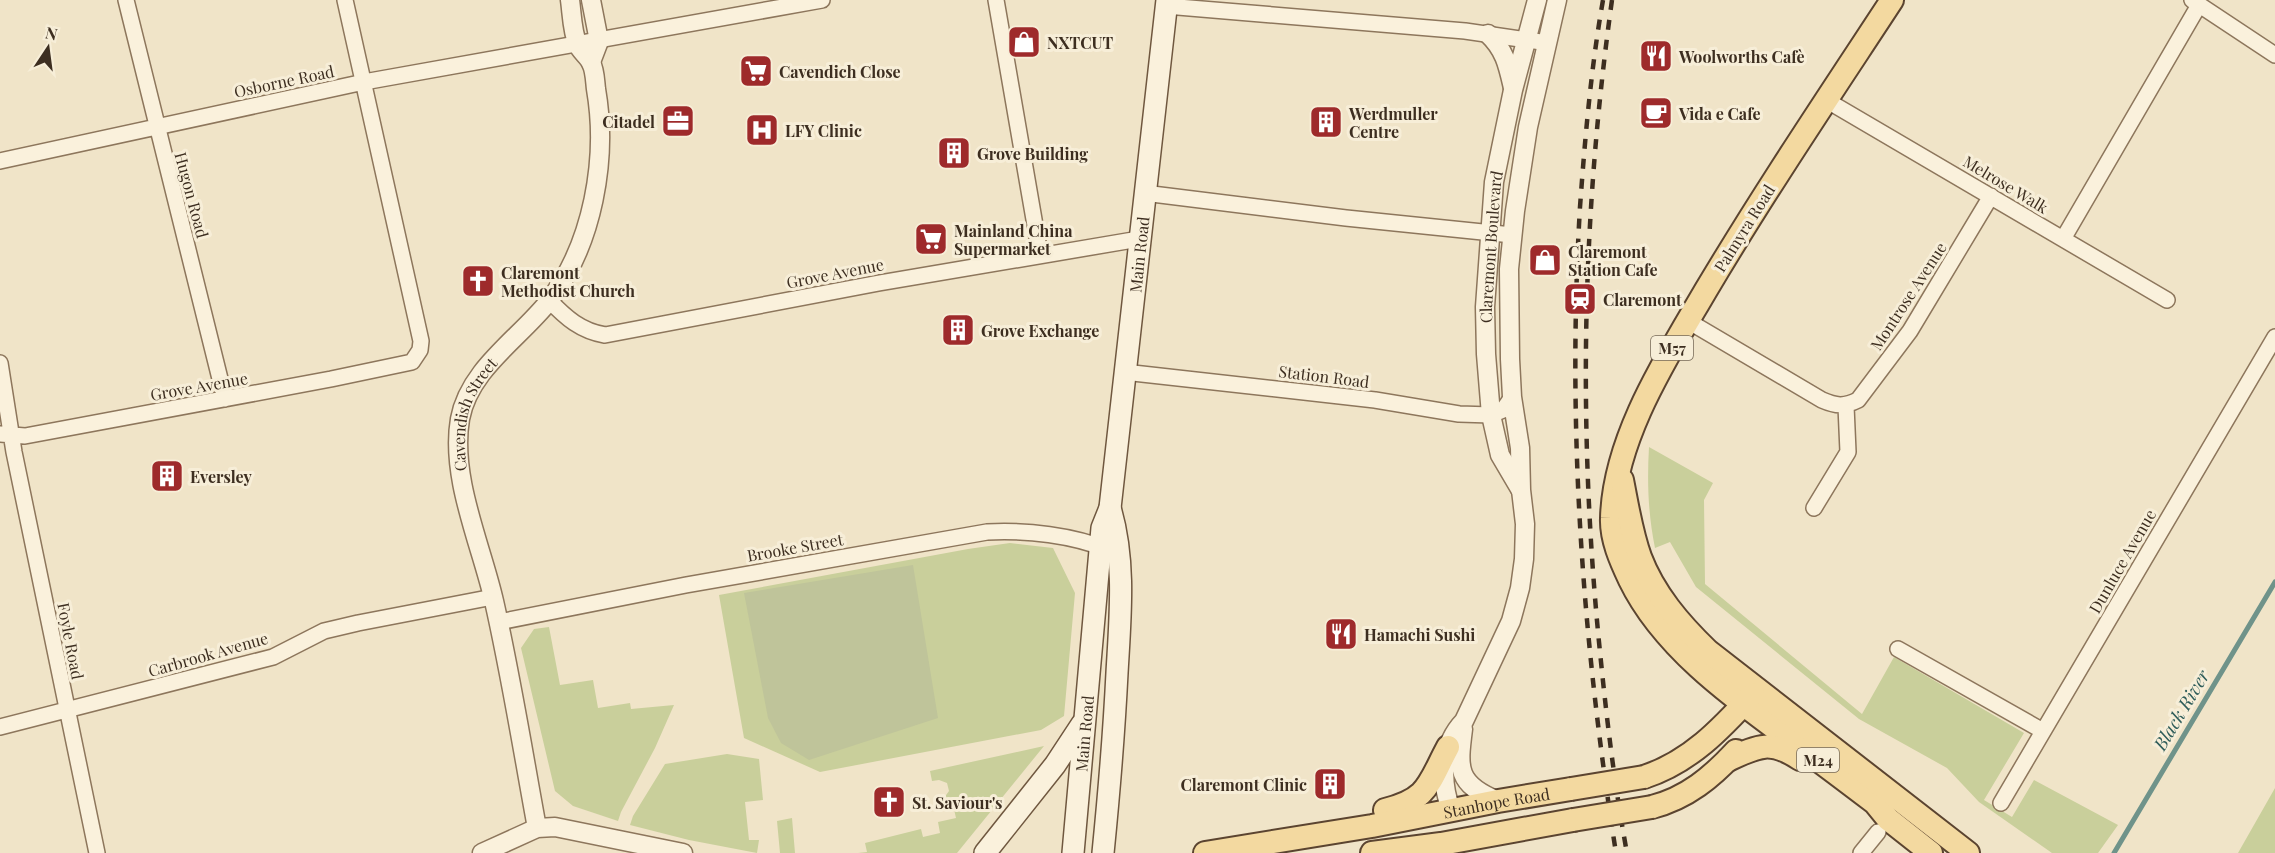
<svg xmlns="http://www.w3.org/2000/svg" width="2275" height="853" font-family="'Playfair Display',serif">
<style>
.green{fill:#c9cf9b}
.cemetery{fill:#bfc49a}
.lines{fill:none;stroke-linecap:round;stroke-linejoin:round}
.stream{stroke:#6f938a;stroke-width:5}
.minor-casing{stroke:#8d765c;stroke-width:18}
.tertiary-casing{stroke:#8d765c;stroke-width:21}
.secondary-casing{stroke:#6f573f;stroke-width:24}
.primary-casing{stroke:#5b4430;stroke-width:26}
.minor{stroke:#faf1dc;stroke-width:15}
.tertiary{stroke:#faf1dc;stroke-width:18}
.secondary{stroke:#faf1dc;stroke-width:21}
.primary{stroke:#f3d9a0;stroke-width:22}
.rail{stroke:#3d2e20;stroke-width:4.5;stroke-dasharray:10 10;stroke-linecap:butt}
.primary-bridge-casing{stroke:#5b4430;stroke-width:26;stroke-linecap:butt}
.primary-bridge{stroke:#f3d9a0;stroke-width:22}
.labels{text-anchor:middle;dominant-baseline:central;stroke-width:6;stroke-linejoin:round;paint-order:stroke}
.shield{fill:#f7eed8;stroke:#756857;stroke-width:1.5}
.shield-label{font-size:15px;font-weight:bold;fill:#3d2e20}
.poi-label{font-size:16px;font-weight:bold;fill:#3d2e20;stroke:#f7eed8;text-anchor:start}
.street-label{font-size:16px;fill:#3d2e20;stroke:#f7eed8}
.water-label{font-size:18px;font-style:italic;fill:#2f5d5a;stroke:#f7eed8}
</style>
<rect width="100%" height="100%" fill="#f0e4c8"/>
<path class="green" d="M1649,447L1713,483L1704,500L1705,584L1862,714L1894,657L2024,733L1984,800L2012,817L2034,780L2118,825L2098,853H2052L1979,802L1947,768L1859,719L1696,587L1670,542L1655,548C1648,513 1647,482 1649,447Z
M1010,543L1053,548L1075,593L1064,716L1041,730L820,772L744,738L719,595L968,549Z
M549,627L560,685L593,680L598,708L630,703L631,709L674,705L655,748L621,812L618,821L573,806L555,791L521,648L534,629Z
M1044,746L957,853H858L867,852L865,843L921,829L923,837L940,833L938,822L956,818L953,805L946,807L944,798L949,791L947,783L939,780L932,781L930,771Z
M727,754L759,759L763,800L745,802L749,840H759L757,853L689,840L630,825L633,816L665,764Z
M2275,788V853H2238Z
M792,818L795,853H780L777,821Z"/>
<path class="cemetery" d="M913,565L938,718L809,760L781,743L768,718L744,593Z"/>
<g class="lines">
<path class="stream" d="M2114,853L2275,582"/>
<defs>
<path id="minor" d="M126,0L225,399
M996,0L1040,254
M2192,0L2275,55
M1166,6L1465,31L1548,43
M1826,100L2167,300
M0,161L364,82L822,0
M1144,193L1346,218L1512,235
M2063,239L2199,5
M549,300C566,318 581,331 605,335L879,283L1139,239
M1688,321L1822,400C1836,406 1844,407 1858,400L1910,331L1991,196
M0,363L14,452L97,853
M1124,372L1375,400L1459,414L1491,415L1503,410L1512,397
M0,434L25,436L331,379L412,362L420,350L421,341L345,0
M1814,508L1848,452L1846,406
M499,622L686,585L987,532C1027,530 1072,535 1109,550
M1898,649L2043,731
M0,727L273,657L324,631L358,623L493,597
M2001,803L2275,337
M1861,853L1878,832"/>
<g id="tertiary">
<path d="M591,0L599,41L591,62"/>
<path d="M1488,34C1505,50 1508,66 1513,88"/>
<path id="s1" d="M1520,489L1500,455L1491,415L1486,354L1485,307L1494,182L1513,90L1537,0"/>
<path d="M1463,729C1458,768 1456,784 1498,801"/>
<path d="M1451,810C1440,780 1441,745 1464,721L1511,621L1520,588L1524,559L1525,524L1521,490L1520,448L1512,397L1510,359L1509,269L1515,211L1528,127L1557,0"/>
<path id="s2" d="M537,828C523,752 511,676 494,601C481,544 450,478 460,419C469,369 520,338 549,301C593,244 608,159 596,89C595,81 595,70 591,63C588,56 580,51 578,45C572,32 572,14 570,0"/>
<path d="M482,853L537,828L555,827L683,853"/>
</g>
<g id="secondary">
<path d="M985,853L1055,765L1082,724"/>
<path id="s3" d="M1073,853L1102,528L1110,508L1167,0"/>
<path d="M1103,853C1109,793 1114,733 1117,673C1120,619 1126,561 1110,508"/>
</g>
<g id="primary">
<path d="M1892,0C1829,96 1765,191 1706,290C1667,357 1614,438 1612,518C1611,539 1621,561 1630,580C1664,650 1738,701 1799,746C1825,765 1850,784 1875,803L1888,819L1931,853"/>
<path d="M1622,480C1627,505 1631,532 1640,557C1654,594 1680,624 1708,651L1968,853"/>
<path d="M1728,760C1758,746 1770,739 1800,759"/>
<path d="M1644,777C1690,762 1721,729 1753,694"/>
<path d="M1652,807C1687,798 1712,777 1736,751"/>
<path d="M1385,810C1429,799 1428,784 1448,747"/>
<path id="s4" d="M1205,853L1372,826L1498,801L1571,789"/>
<path d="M1372,853L1441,844L1573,820"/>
</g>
</defs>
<use href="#minor" class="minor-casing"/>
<use href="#tertiary" class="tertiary-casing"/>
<use href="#secondary" class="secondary-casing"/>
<use href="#primary" class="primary-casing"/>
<use href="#minor" class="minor"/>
<use href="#tertiary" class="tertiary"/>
<use href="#secondary" class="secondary"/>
<use href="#primary" class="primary"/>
<path class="rail" d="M1603,0C1591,68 1585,138 1580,207C1567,426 1582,637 1616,853
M1612,0C1582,214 1578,427 1599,642C1606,713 1614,783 1627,853"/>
<defs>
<path id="primary-bridge" d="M1571,789L1644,777
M1573,820L1652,807"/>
</defs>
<use href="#primary-bridge" class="primary-bridge-casing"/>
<use href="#primary-bridge" class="primary-bridge"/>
</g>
<defs>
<symbol id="shop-square" viewBox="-11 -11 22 22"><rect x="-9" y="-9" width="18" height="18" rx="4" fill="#9e2a2b" stroke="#f7eed8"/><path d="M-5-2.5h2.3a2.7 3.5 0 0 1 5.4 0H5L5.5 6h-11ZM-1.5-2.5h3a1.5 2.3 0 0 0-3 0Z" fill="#fff"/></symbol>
<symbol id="restaurant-square" viewBox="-11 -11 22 22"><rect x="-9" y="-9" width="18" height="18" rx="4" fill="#9e2a2b" stroke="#f7eed8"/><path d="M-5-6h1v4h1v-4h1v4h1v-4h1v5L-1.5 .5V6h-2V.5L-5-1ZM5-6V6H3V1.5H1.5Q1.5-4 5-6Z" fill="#fff"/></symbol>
<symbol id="supermarket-square" viewBox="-11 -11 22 22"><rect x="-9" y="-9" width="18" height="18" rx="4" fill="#9e2a2b" stroke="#f7eed8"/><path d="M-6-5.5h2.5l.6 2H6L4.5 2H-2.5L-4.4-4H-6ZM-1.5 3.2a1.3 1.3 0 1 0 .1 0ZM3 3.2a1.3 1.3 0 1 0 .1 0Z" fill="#fff"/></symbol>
<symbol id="cafe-square" viewBox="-11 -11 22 22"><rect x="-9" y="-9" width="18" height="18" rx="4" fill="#9e2a2b" stroke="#f7eed8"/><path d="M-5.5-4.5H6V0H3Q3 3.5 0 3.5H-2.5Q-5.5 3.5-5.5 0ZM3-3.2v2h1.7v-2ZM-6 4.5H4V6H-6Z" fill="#fff"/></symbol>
<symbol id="office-square" viewBox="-11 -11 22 22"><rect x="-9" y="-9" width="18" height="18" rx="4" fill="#9e2a2b" stroke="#f7eed8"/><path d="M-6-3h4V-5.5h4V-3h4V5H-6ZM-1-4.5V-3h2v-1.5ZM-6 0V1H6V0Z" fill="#fff"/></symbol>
<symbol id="building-square" viewBox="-11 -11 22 22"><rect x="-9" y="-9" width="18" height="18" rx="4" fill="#9e2a2b" stroke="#f7eed8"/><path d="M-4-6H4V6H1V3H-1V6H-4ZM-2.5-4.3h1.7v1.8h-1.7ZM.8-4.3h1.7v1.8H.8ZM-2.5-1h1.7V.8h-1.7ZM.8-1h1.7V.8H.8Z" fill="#fff"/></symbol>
<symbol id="hospital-square" viewBox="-11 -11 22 22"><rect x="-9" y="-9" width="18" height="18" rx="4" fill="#9e2a2b" stroke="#f7eed8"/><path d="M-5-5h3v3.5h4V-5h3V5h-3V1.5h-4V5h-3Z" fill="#fff"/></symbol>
<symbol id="church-square" viewBox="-11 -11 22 22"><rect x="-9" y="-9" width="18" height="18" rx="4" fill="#9e2a2b" stroke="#f7eed8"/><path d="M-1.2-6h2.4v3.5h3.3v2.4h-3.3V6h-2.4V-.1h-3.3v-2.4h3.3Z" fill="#fff"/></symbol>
<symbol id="station-square" viewBox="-11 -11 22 22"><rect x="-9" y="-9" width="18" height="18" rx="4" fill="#9e2a2b" stroke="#f7eed8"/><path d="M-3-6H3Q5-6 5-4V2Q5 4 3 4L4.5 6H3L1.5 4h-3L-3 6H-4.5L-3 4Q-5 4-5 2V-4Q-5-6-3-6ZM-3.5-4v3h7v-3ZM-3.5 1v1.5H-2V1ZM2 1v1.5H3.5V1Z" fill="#fff"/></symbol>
</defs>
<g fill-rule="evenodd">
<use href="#shop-square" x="1005" y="23" width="38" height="38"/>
<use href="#restaurant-square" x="1637" y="37" width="38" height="38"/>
<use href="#supermarket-square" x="737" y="52" width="38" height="38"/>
<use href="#cafe-square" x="1637" y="94" width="38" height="38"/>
<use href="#office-square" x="659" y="102" width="38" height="38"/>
<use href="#building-square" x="1307" y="103" width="38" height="38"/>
<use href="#hospital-square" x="743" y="111" width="38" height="38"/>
<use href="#building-square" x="935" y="134" width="38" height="38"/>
<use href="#supermarket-square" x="912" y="220" width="38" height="38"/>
<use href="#shop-square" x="1526" y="241" width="38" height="38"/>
<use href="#church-square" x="459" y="262" width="38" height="38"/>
<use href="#station-square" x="1561" y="280" width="38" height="38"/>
<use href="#building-square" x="939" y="311" width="38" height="38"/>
<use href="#building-square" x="148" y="457" width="38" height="38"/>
<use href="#restaurant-square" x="1322" y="615" width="38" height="38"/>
<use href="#building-square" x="1311" y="765" width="38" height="38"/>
<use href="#church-square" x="870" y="783" width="38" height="38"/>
</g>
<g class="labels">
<g class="shield">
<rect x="1651" y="336" width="42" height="24" rx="4.5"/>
<rect x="1797" y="748" width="42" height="24" rx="4.5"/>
</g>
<g class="shield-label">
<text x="1672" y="348">M57</text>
<text x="1818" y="760">M24</text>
</g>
<g class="poi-label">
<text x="1047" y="42">NXTCUT</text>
<text x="1679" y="56">Woolworths Cafè</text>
<text x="779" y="71">Cavendich Close</text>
<text x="1349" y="113">Werdmuller<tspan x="1349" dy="18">Centre</tspan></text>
<text x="1679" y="113">Vida e Cafe</text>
<text x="655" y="121" text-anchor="end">Citadel</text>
<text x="785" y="130">LFY Clinic</text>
<text x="977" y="153">Grove Building</text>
<text x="954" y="230">Mainland China<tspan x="954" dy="18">Supermarket</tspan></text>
<text x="1568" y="251">Claremont<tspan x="1568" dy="18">Station Cafe</tspan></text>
<text x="501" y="272">Claremont<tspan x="501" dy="18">Methodist Church</tspan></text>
<text x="1603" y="299">Claremont</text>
<text x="981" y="330">Grove Exchange</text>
<text x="190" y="476">Eversley</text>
<text x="1364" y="634">Hamachi Sushi</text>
<text x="1307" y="784" text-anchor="end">Claremont Clinic</text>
<text x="912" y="802">St. Saviour's</text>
</g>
<g class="street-label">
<text transform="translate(284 81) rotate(-12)">Osborne Road</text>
<text transform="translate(2006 184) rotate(31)">Melrose Walk</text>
<text transform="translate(192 195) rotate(75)">Hugon Road</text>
<text transform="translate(1744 228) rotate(-58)">Palmyra Road</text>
<text stroke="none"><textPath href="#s1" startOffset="249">Claremont Boulevard</textPath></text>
<text stroke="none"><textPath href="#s3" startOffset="603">Main Road</textPath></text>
<text transform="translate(835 273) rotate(-11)">Grove Avenue</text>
<text transform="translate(1908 296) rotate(-57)">Montrose Avenue</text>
<text transform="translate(1324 376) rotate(7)">Station Road</text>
<text transform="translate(199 386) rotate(-10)">Grove Avenue</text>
<text stroke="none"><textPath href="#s2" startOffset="426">Cavendish Street</textPath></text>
<text transform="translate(795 547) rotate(-10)">Brooke Street</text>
<text transform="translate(2122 561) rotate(-60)">Dunluce Avenue</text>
<text transform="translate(71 641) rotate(79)">Foyle Road</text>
<text transform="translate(208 654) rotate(-16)">Carbrook Avenue</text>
<text stroke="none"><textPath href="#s3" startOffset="120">Main Road</textPath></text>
<text stroke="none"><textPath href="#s4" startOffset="296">Stanhope Road</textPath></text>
</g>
<g class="water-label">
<text transform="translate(2181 710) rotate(-59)">Black River</text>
</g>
</g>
<g transform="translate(48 48) rotate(13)" stroke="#f7eed8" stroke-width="4.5" paint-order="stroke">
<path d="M0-4.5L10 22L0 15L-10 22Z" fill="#3d2e20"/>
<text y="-9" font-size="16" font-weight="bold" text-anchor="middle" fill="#3d2e20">N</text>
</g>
</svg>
